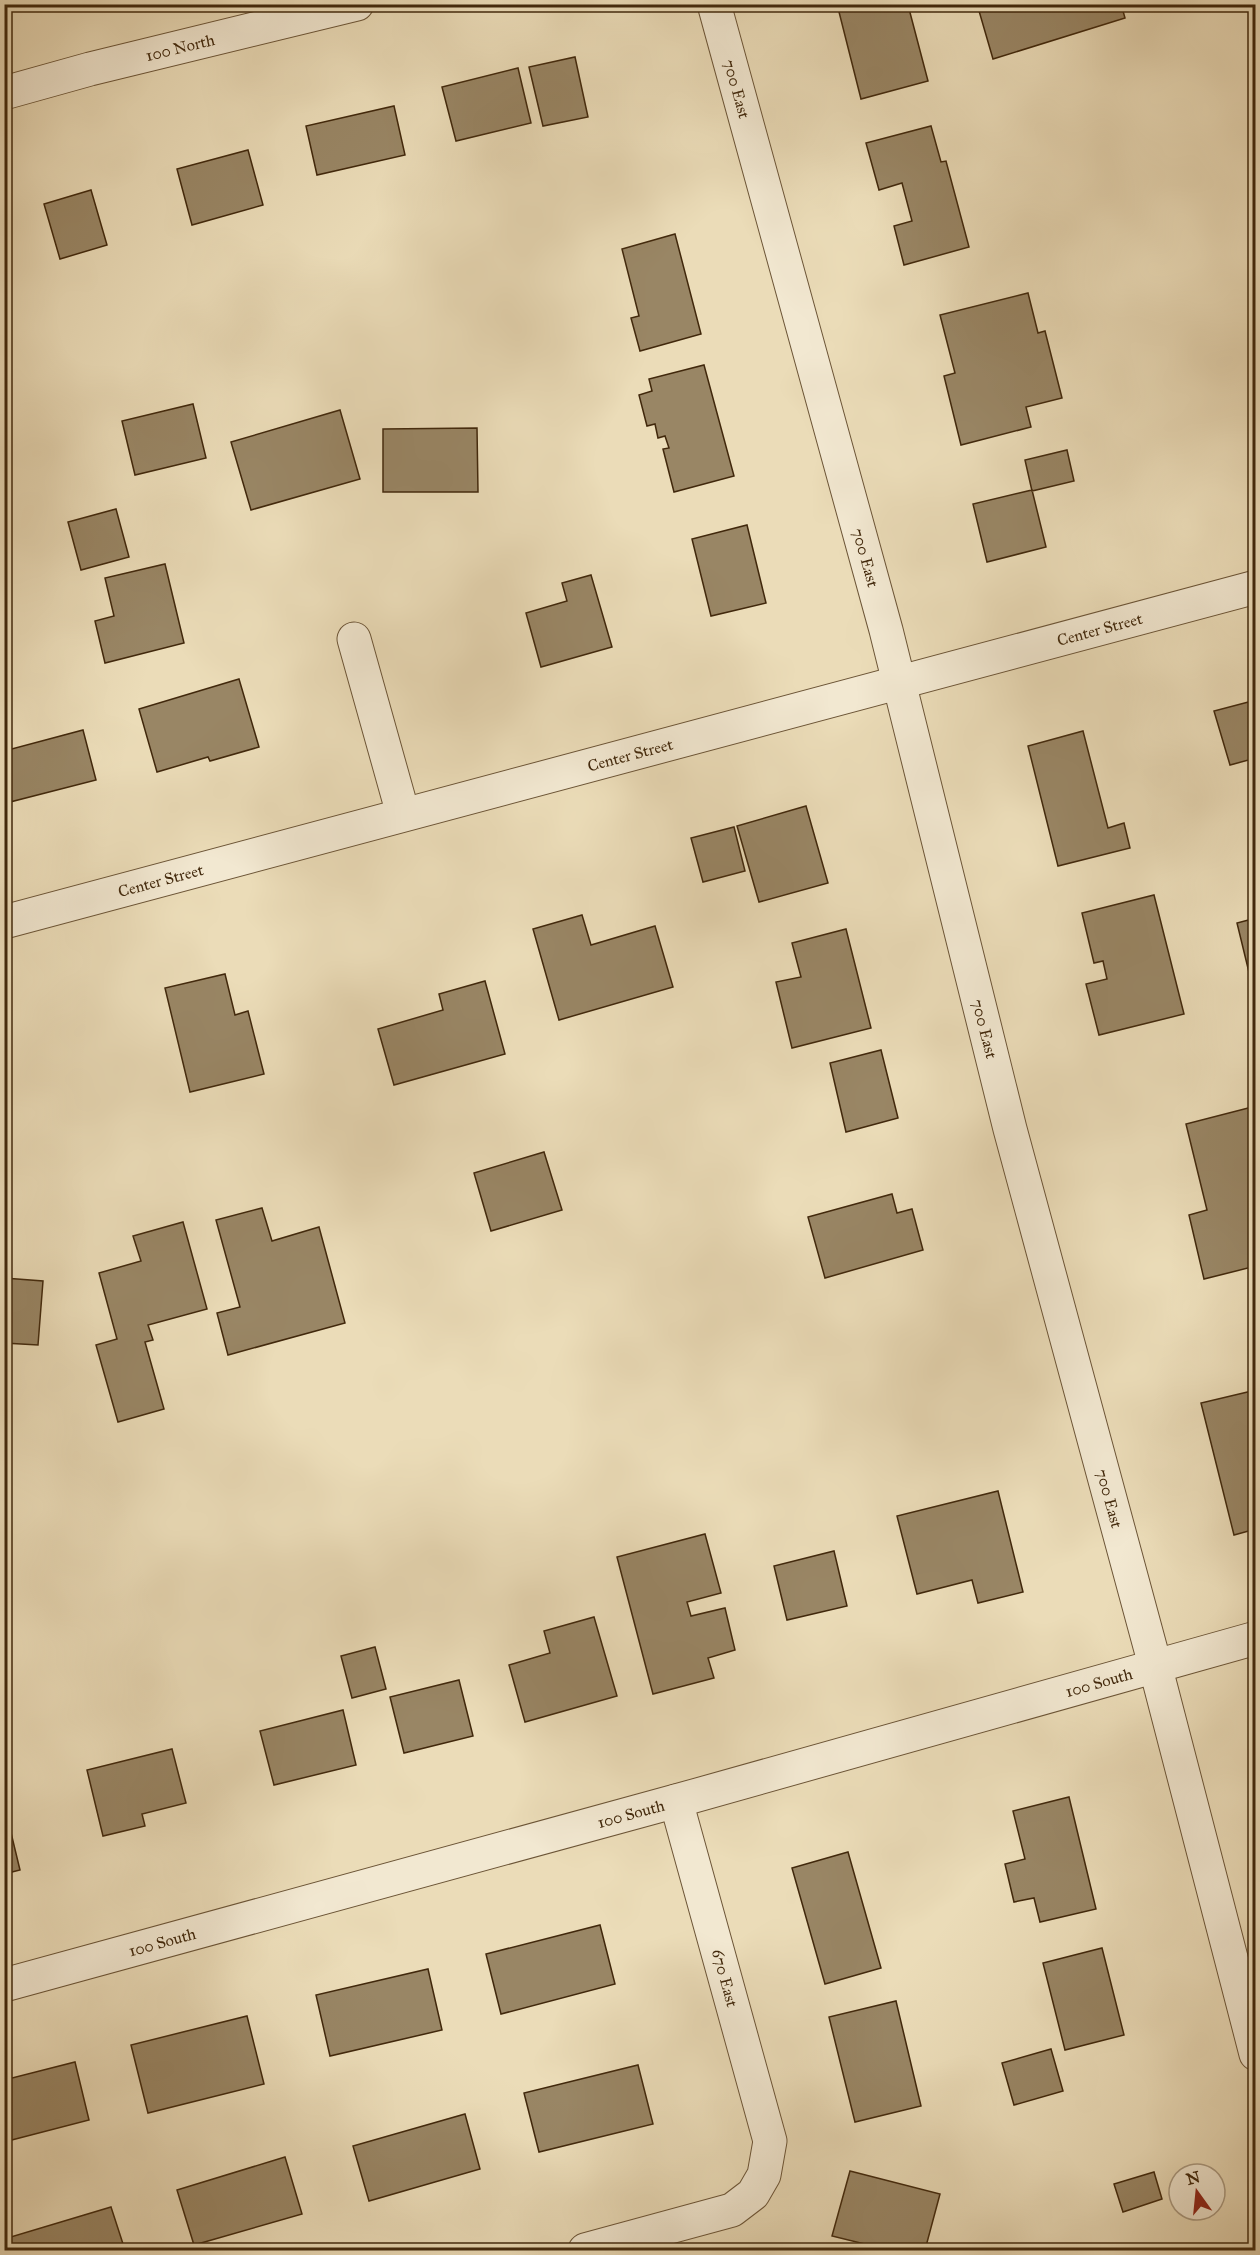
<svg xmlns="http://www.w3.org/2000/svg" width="1260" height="2255" font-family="'IM FELL Great Primer',serif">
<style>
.building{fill:#998665;stroke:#41280c;stroke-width:1.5}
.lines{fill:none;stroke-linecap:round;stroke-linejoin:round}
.minor-casing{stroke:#6c5537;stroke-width:35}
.tertiary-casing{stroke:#6c5537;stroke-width:35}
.minor{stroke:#f2e8d1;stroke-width:33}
.tertiary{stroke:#f2e8d1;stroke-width:33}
.labels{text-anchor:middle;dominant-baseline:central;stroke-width:4.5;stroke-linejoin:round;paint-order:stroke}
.street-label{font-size:16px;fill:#41280c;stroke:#f2e8d1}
</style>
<rect width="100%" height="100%" fill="#ebdcb8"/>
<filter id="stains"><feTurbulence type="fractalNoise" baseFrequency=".00333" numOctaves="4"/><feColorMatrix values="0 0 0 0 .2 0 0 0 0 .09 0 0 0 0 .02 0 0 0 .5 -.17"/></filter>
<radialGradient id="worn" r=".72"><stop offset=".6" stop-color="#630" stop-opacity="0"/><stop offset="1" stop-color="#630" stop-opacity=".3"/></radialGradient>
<path class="building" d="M837,4H887L888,10L908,5L928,81L861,99Z
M977,4H1121L1125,18L993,59Z
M575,57L588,117L543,126L529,67Z
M518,68L531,123L456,141L442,87Z
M394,106L405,155L317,175L306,126Z
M931,126L941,162L946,161L969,247L904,265L894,226L912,221L902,183L879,190L866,143Z
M248,150L263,205L192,225L177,169Z
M91,190L107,245L60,259L44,204Z
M675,234L701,334L640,351L631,318L639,316L622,249Z
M1028,293L1038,333L1045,331L1062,398L1026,407L1031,427L961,445L944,376L955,373L940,315Z
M704,365L734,476L674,492L663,449L669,448L665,436L658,438L655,424L647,426L639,395L652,391L649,379Z
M193,404L206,458L135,475L122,421Z
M340,410L360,479L251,510L231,442Z
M477,428L478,492H383V429Z
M1067,450L1074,481L1032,491L1025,460Z
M1032,490L1046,547L987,562L973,504Z
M116,509L129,557L81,570L68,522Z
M747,525L766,603L711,616L692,539Z
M165,564L184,643L105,663L95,621L114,616L105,578Z
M591,575L612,647L541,667L526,613L567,601L562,583Z
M239,679L259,747L210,761L208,757L157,772L139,709Z
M1256,700V758L1230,765L1214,711Z
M83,730L96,780L10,802L4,781V751Z
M1083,731L1108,828L1124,823L1130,848L1058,866L1028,746Z
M806,806L828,883L759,902L737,826Z
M734,827L745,871L703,882L691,838Z
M1154,895L1184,1014L1099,1035L1086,984L1107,979L1103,961L1094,963L1082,913Z
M582,915L591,945L655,926L673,987L559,1020L533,929Z
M1256,918V993H1254L1237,923Z
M846,929L871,1028L792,1048L776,982L801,977L792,943Z
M225,974L235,1015L248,1011L264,1074L190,1092L165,988Z
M485,981L505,1054L394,1085L378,1029L443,1010L439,994Z
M881,1050L898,1118L846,1132L830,1063Z
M1256,1106V1266L1204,1279L1189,1215L1207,1210L1186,1124Z
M544,1152L562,1210L491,1231L474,1173Z
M892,1194L897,1213L912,1209L923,1250L825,1278L808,1217Z
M262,1208L272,1241L319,1227L345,1323L228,1355L217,1313L240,1307L216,1220Z
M183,1222L207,1309L148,1325L153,1340L145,1342L164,1409L118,1422L96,1345L117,1339L99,1273L141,1261L133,1236Z
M4,1278L43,1281L38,1345L4,1343Z
M1256,1390V1529L1234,1535L1201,1403Z
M998,1491L1023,1592L978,1603L972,1580L917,1594L897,1516Z
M705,1534L721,1593L687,1602L691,1616L725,1608L735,1650L708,1658L714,1678L653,1694L617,1557Z
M834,1551L847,1606L787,1620L774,1566Z
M594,1617L617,1696L525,1722L509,1665L550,1653L544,1631Z
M375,1647L386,1689L352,1698L341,1656Z
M459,1680L473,1736L404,1753L390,1697Z
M343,1710L356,1765L274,1785L260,1731Z
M172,1749L186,1803L142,1814L145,1826L103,1836L87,1770Z
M1069,1797L1096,1909L1040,1922L1034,1898L1014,1902L1005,1864L1025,1859L1013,1811Z
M5,1808L20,1870L4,1874V1808Z
M848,1852L881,1968L825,1984L792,1868Z
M600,1925L615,1984L501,2014L486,1954Z
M1102,1948L1124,2035L1065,2050L1043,1963Z
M428,1969L442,2030L330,2056L316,1995Z
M896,2001L921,2106L855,2122L829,2017Z
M247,2016L264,2084L148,2113L131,2045Z
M1051,2049L1063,2091L1014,2105L1002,2063Z
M75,2062L89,2120L4,2142V2080Z
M638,2065L653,2124L539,2152L524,2093Z
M465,2114L480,2169L369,2201L353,2146Z
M285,2157L302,2214L194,2245L177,2190Z
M850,2171L940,2194L925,2250H889L832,2236Z
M1154,2172L1162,2199L1123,2212L1114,2184Z
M111,2207L125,2250H4V2239Z"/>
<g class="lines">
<defs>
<g id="minor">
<path id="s1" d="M4,93L90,69L357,4"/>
<path d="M354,639L403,814"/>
<path id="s2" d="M4,1985L676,1801L1256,1638"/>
<path d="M585,2250L732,2210L753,2194L764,2175L770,2141L676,1801"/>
</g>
<g id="tertiary">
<path id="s3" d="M714,4L886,630L1010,1129L1155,1665L1256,2054"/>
<path id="s4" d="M4,922L1256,587"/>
</g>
</defs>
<use href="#minor" class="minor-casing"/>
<use href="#tertiary" class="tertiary-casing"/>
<use href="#minor" class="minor"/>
<use href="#tertiary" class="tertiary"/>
</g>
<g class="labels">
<g class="street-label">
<text stroke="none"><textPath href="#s1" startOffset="182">100 North</textPath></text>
<text stroke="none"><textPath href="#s3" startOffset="88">700 East</textPath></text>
<text stroke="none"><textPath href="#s3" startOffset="574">700 East</textPath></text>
<text stroke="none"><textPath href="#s4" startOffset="1134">Center Street</textPath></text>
<text stroke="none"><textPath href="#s4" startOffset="648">Center Street</textPath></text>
<text stroke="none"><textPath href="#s4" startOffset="162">Center Street</textPath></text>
<text stroke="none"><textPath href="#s3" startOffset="1060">700 East</textPath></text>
<text stroke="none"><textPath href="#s3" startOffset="1546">700 East</textPath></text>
<text stroke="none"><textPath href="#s2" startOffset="1136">100 South</textPath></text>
<text stroke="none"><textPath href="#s2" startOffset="650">100 South</textPath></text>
<text stroke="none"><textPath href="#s2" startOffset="164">100 South</textPath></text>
<text transform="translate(725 1978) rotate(75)">670 East</text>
</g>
</g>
<rect width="1260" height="2255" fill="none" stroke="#ebdcb8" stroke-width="24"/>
<rect x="6" y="6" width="1248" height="2243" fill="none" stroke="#41280c" stroke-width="3"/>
<rect x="12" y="12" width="1236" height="2231" fill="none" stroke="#41280c" stroke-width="1.5"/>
<g transform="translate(1197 2192) rotate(345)"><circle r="28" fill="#f2e8d1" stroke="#ab9b82" stroke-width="1.5"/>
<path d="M0-4.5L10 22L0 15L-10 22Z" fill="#8f2418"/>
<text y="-9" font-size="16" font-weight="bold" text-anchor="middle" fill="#41280c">N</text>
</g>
<rect width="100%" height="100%" filter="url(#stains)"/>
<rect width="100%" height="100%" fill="url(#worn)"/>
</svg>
